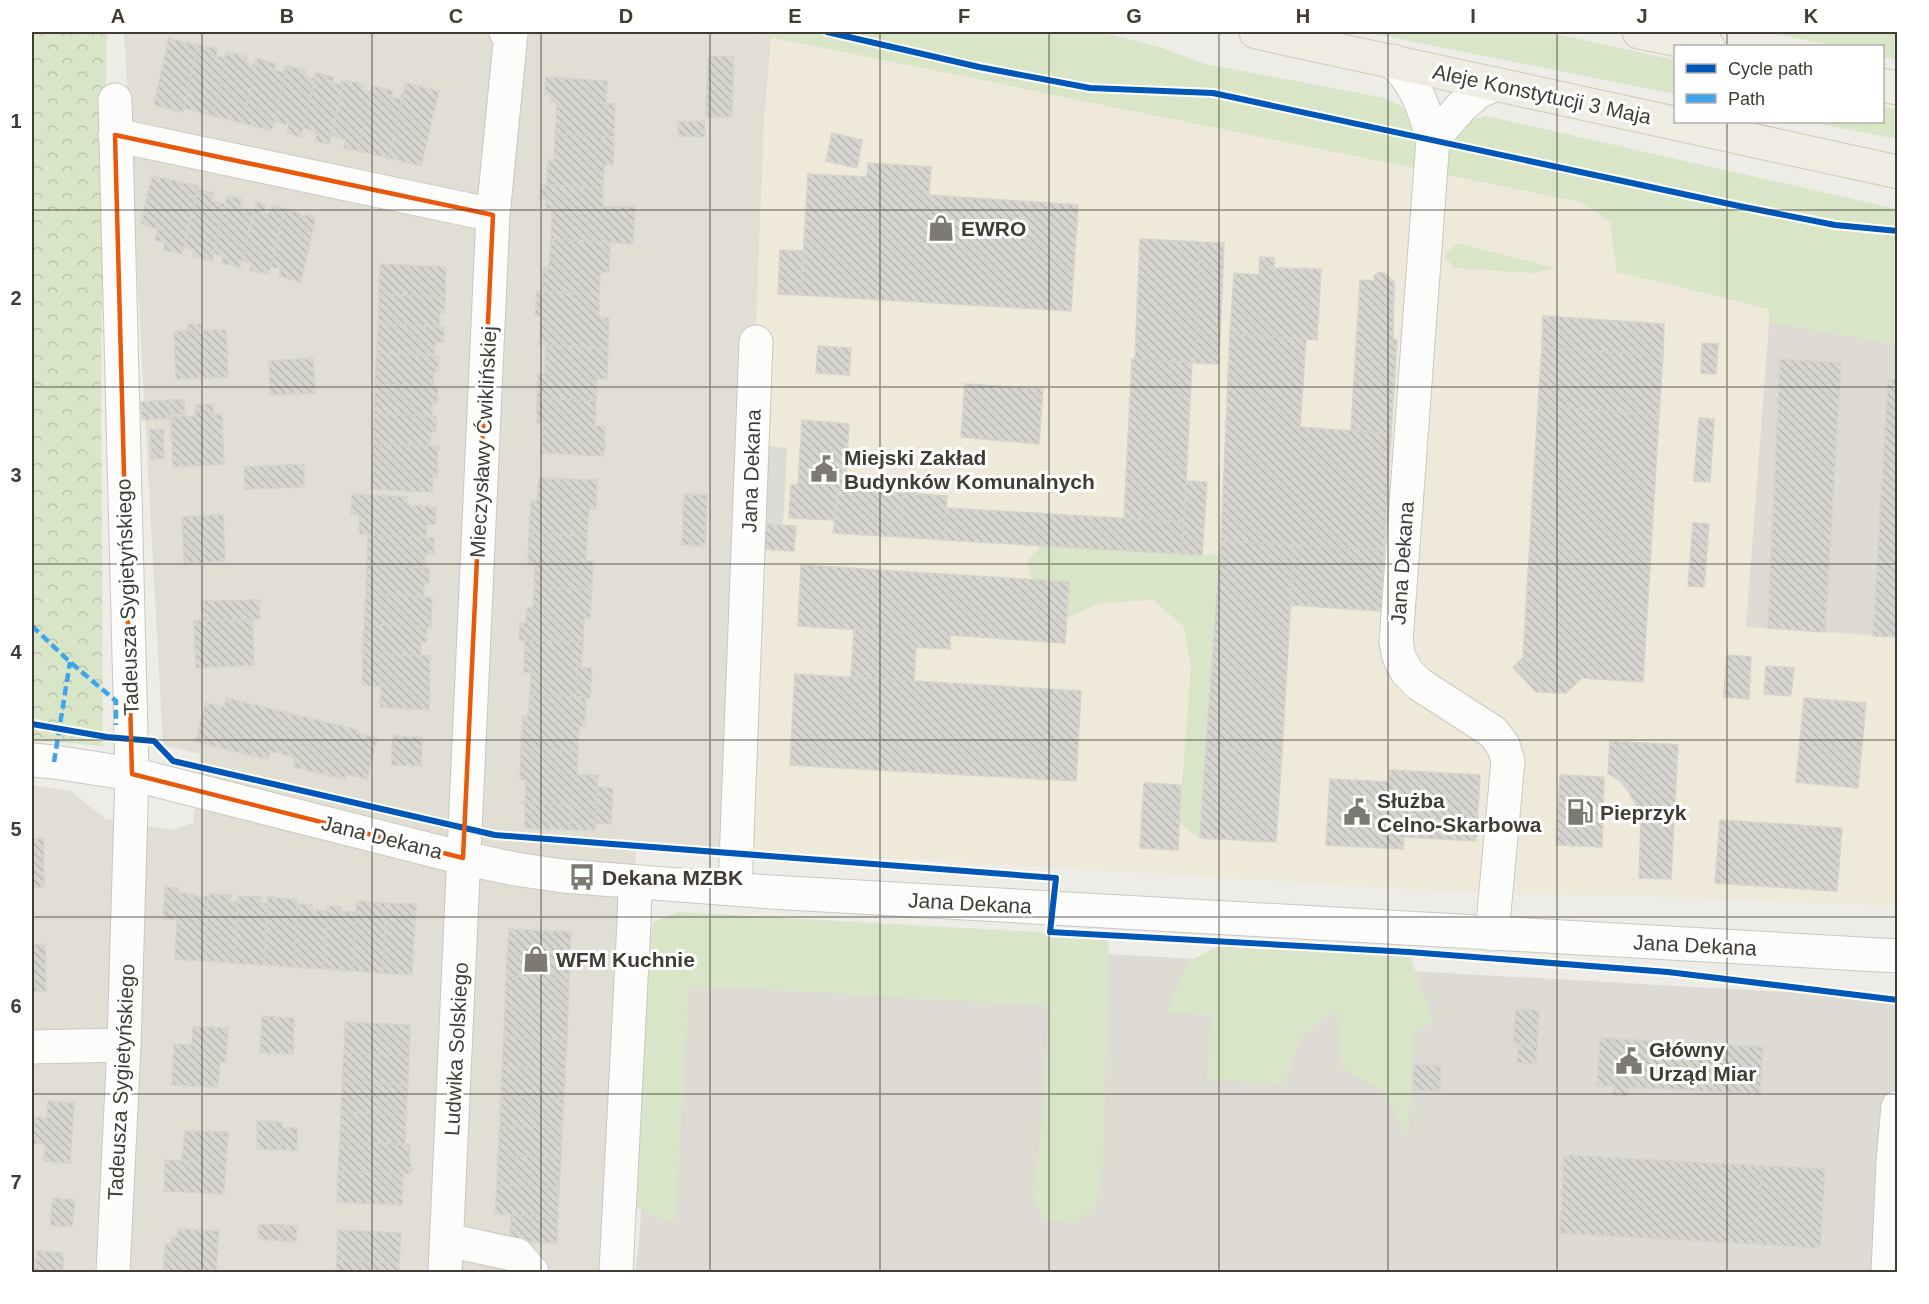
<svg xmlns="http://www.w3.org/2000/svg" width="1929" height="1304" font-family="Arial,sans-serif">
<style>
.residential{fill:#e1ded4}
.commercial{fill:#efe9d9}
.industrial{fill:#dddbd4}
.grass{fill:#d8e6c7}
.park{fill:url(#park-crowns)}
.parking{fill:#dcdbd6}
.building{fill:url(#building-back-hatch);stroke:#d5d3cc;stroke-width:1.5}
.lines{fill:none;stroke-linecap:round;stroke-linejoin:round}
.minor-casing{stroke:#c9c8c2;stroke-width:35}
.major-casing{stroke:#cec9b5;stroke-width:35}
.minor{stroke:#fcfcfb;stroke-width:33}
.major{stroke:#efece2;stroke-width:33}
.quiet{stroke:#3fa4eb;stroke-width:4.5;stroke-dasharray:9 4.5;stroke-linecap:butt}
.cycleway-casing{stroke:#fff;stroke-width:10}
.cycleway{stroke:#0057b8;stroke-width:6}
.marked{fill:none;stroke:#e8590c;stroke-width:4.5;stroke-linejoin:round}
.grid{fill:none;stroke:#413d34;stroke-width:1.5;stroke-opacity:0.55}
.labels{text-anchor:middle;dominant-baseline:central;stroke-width:6;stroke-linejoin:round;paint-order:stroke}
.street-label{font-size:21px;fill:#413d34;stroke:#fff}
.poi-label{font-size:21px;font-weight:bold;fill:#413d34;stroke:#fff;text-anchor:start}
.neatline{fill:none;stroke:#413d34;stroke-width:2}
.grid-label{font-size:20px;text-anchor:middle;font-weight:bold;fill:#413d34}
</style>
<defs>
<pattern id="park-crowns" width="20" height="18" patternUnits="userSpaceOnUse" patternTransform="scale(1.5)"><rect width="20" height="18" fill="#d8e6c7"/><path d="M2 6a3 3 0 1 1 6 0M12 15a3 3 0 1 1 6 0" fill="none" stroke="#bbc6ac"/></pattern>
<pattern id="building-back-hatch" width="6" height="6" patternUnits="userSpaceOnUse" patternTransform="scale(1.5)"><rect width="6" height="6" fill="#d7d5cf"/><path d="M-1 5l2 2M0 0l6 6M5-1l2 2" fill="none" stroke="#bab8b2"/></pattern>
</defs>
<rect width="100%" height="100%" fill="#edece6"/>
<path class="residential" d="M124,32H745L771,37L764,123L736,849L636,844L634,922L616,1272H32V785L71,791L105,819L172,830L193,823L200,754L163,745Z"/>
<path class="commercial" d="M771,37L1580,202L1610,222L1618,272L1770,309L1746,626L1897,637V906L1638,896L1476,893L736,849L764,123Z"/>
<path class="industrial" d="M1770,309L1897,333V637L1746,627Z
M661,929L1892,998L1897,1000V1272H635L639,1241Z"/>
<path class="grass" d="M745,32H1101L1159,47L1205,64L1385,98L1410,111L1466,121L1486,116L1897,209V345L1769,322V309L1617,272L1610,222L1580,202Z
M1365,32H1546L1675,60V94Z
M1765,32H1897V60L1883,57L1882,46H1835Z
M1883,106L1897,110V139L1809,122H1882Z
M1456,243L1556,268L1531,273L1454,268L1444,256Z
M1041,545L1202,555H1219L1200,838L1179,823L1191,668L1184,627L1153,600L1100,603L1067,618L1069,583L1032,580L1027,561Z
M677,912L1109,936L1103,1164L1096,1207L1072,1224L1041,1217L1033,1193L1042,1128L1049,1006L689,985L675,1221L655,1217L637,1208L645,978L653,923Z
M1227,942L1409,952L1433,1023L1414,1032L1408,1135L1381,1089L1341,1067L1337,1008L1300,1039L1285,1083L1207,1080L1211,1015L1167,1012L1187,962Z"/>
<path class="park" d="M32,32H107L101,370L103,746L32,740Z"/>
<path class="parking" d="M752,445L787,448L783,525L749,524Z"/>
<path class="building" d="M169,37L170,39L189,43V42L191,44L198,45L183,112L154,105Z
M198,45L217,49L216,56L225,58L226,52H227L213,116L184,108Z
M227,52L247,57L245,63L254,65L256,59H258L242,123L213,116Z
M708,56L733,57L732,117H706Z
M258,59L276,64L274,70L284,72L285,66H287L272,130L242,123Z
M287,66L305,70L304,76L313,78L316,73L301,137L287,133L289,125L274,121Z
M316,73L334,77L332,83L341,85L343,79L344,80L329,144L315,141L317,132L303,128Z
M546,77L607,81L606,104H615L614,137L555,134L557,103L551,102V94H545Z
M344,80L363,84L362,89L371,91L373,86L358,151L344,148L346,139L332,136Z
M406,83L439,91L421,166L389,158Z
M373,86L393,91L391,97L400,99L402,93H404L389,158L358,151Z
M704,121L705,137L678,136V122Z
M832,133L862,140L857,168L826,161Z
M555,134L614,137L613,165H604L603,188L547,185L548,160H554Z
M868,163L931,167L929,195L1078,205L1071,311L801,295L808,174L867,177Z
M152,176L198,186L182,254L163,250L165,243L155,240L158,229L141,224Z
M541,185L603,188V207H635L633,244L551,239L552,209H546V199H540Z
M198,189L213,193L211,201L225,204L212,261L193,256L194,250L184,247Z
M227,196L242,199L240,208L254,210L240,267L221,263L223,256L213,254Z
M256,202L266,205L264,213L270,214L272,206L285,209L269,274L250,270L252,263L242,261Z
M285,209L300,213V215L305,217L306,214L314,216L315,220L301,282L279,276L281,269L271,267Z
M551,239L610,242L609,272H600L599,294L542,291L543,268L549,269Z
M1140,239L1200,242L1195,363L1135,359Z
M1200,242L1224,243L1219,364L1195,363Z
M780,250L803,251L801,295L778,294Z
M1260,257L1274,258V268L1321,269L1317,340L1230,334L1234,273L1259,275Z
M380,264L446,267L445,297L379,294Z
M1379,272L1384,273L1394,282L1393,339L1397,340L1391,434L1351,430L1360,280L1375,281L1374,276Z
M537,291L599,294V318H609L608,349L539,344L541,316H535Z
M379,294L445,297L444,313H440V326L378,324Z
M1543,316L1664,324L1663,356L1542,347Z
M188,324H201V330H226L228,377L176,379L174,331H188Z
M378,324L444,327L443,342H435L434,355L377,353Z
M1230,334L1306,339L1300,427L1391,434L1384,550L1221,541Z
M1702,343L1718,344L1716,374L1701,373Z
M546,345L608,349L607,379H597L596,401L537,398L538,374L544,375Z
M818,346L851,348L849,375L816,373Z
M1542,347L1663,356L1659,415L1538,406Z
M377,353L439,356L438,372H434L433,387L375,384Z
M313,358L315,393L270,395L269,361Z
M1132,359L1192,362L1184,522L1124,518Z
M1780,359L1841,363L1825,632L1768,628Z
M1888,380H1898V637L1873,636Z
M375,384L438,387L437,403H432V416L374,414Z
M965,384L1043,389L1039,444L961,437Z
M537,398L596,401L595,426H605L604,456L541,453L543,423H537Z
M169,400H184L185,414L170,415Z
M169,400L170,418L142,420L141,402Z
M213,404L214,415L222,414L224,464L173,467L171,417L196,416L195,405Z
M1538,406L1659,415L1643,682L1582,678L1566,693L1536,692L1513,667L1523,658Z
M374,414L436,416V432H431L430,446L373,444Z
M1699,418L1714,419L1710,482L1694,481Z
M802,420L849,424L845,489H839L834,520L789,518L791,485H798Z
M150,430H163L164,458L151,459Z
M373,444L438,446L437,478H433L432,492L371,489Z
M304,464V487L245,489L244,467Z
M539,478L597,480L596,509H589L587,536L529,533L531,500H537Z
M1186,481L1207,482L1202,555L1182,554Z
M907,487L916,488V494L947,496L944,540L901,537L903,493H906Z
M839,489L903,493L901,537L833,533Z
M352,494L408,497L407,505L436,507L435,524H427L426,538L361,534L359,532L360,515L351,514Z
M684,494L707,495L705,546L682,545Z
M946,508L1184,522L1182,554L944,540Z
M223,515L225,561L184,563L182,517Z
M1693,523L1709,524L1704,587L1688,586Z
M766,524L796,526L794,551L764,549Z
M529,533L587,536L586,561H593L592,589L534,587L535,565H528Z
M368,535L434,538V554L425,553V567L367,565Z
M1221,541L1294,545L1282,752L1206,747Z
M1294,545L1384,550L1381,611L1290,605Z
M367,565L430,568L429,584L424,583V597L366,594Z
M801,565L1069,582L1065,643L950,635V649L910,647L911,633L798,626Z
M534,587L592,589L590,618H584L583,642L519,640L520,623H526L527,607H533Z
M366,594L432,597L431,627L364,624Z
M259,600L260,619L203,621L202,601Z
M252,619L254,665L196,668L194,621Z
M364,624L427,627L426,642H421V656L363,653Z
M854,630L911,633L910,647H916L914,681L851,677Z
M525,640L583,642L581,667H577L576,697L530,695L531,673L524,672Z
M363,653L430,656L429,710L380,707L381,686L362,685Z
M1727,655L1751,657L1749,699L1724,697Z
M1766,666L1794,668L1791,696L1764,694Z
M577,667L592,668L590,698L576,697Z
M795,674L1081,691L1076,781L790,765Z
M530,695L586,697L585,726H579L578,751L521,749L523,716H528Z
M226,698L292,714L282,754L270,751L268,759L196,742L205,703L224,707Z
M1804,698L1866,703L1858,788L1796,782Z
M292,714L357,730L356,733L377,738L367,779L346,774L345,779L294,767L296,758L282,754Z
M393,736L422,737L421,766L391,765Z
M1610,741L1678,745L1671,879L1639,878L1641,819L1638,808L1627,789L1621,782L1608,773Z
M1206,747L1282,752L1276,842L1200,838Z
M521,749L578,751L577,775H598L595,830H570L571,805L519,803L525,802L526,780H520Z
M1389,770L1480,775L1476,841L1404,837L1403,849L1326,845L1330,779L1389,782Z
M1560,775L1604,777L1602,847L1556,845Z
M1144,783L1181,785L1178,850L1140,848Z
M597,787L613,788L611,824L595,823Z
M525,803L571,805L570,830L525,828Z
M1720,820L1842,828L1837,891L1715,883Z
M32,839H44V887L32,888Z
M165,887L179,888L178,893L193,894V896L208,897L205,961L175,959L177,920L163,919Z
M208,894L231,895V902H238L235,963L205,961Z
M238,896L260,897V903H267L264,965L235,963Z
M268,897L297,900L294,967L264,965Z
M357,901L386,903L383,973L353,971Z
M386,903L416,904L412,975L383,973Z
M297,904L312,905V910L327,911L324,969L294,967Z
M327,906L341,907V912H356L353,971L324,969Z
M509,929L571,932L569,979L506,976Z
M45,944L46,991H32V945Z
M506,976L569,979L568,1010L505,1007Z
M505,1007L568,1010L567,1040L504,1036Z
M1516,1009L1539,1010L1537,1045L1513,1043Z
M262,1016L294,1018L293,1054L260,1053Z
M345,1022L410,1025L409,1056L344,1053Z
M193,1027L228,1028L226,1062H220L218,1087L170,1085L172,1084L174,1045L173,1044L192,1045Z
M504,1036L567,1040L565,1069L502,1066Z
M1600,1038L1763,1047L1760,1094L1629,1087L1628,1096L1613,1095L1614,1086L1597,1085Z
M1518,1044L1537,1045L1536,1064L1517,1063Z
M344,1053L409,1056L408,1085L342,1082Z
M1414,1065L1441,1066L1440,1091L1413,1090Z
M502,1066L565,1069L564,1099L501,1096Z
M342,1082L408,1085L406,1115L341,1112Z
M501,1096L564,1099L562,1128L500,1126Z
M48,1101L74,1103L70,1163L44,1161L45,1144L32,1143V1117L47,1118Z
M341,1112L406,1115L405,1144L340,1141Z
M257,1121L282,1122L281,1150L257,1149Z
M500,1126L562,1128L561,1158L498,1155Z
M282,1128H297V1150H281Z
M185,1131L228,1132L226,1163L182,1161Z
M340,1141L410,1145L409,1159L412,1169L409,1174L338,1171Z
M498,1155L561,1158L559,1187L497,1185Z
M1564,1155L1762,1166L1756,1244L1560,1233Z
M165,1160L226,1163L224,1194L164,1191Z
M1762,1166L1825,1169L1820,1248L1756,1244Z
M338,1171L403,1174L402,1205L337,1202Z
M497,1185L559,1187L558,1217L495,1214Z
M53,1198L75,1200L72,1227L50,1225Z
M511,1215L558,1217L557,1243L510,1241Z
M259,1224L284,1225L283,1241L258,1239Z
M284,1225L297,1226L296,1242L283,1241Z
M178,1229L219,1231L216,1272H163L165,1244H171V1238L178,1237Z
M338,1230L401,1233L399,1263L337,1260Z
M37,1251L64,1253L62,1272H35Z
M337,1260L399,1263V1272H336Z"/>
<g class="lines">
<defs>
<path id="minor" d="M1393,61C1419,88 1422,104 1433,139L1396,641L1399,657L1407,672L1419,684L1493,732L1503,745L1508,761L1492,934
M115,135L493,215
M1433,139L1461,107L1478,92L1496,84
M32,760L54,762L132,774L463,858L515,869L563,876L771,892L1898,956
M735,889L756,342
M32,1047L124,1045
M447,1240L517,1255L532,1272
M113,1272L124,1045L132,774L115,100
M445,1272L493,215L511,33L506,32
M616,1272L634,922L635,882
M1888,1272L1893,1161L1898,1107"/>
<path id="major" d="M1256,32L1898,172
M1639,32L1708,46
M1882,85L1898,88"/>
</defs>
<use href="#minor" class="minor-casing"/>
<use href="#major" class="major-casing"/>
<use href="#minor" class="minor"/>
<use href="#major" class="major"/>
<path class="quiet" d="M32,626L70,662L116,701V725
M54,762L70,662"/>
<defs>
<path id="cycleway" d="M827,32L979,67L1090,88L1213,93L1739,206L1835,225L1898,231
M32,724L107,737L154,741L173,761L495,835L1056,878L1050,932L1409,952L1668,972L1898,1000"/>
</defs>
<use href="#cycleway" class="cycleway-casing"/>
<use href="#cycleway" class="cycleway"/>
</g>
<path class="marked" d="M115,135L493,215L463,858L132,774Z"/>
<path class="grid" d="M202,32V1272M372,32V1272M541,32V1272M710,32V1272M880,32V1272M1049,32V1272M1219,32V1272M1388,32V1272M1557,32V1272M1727,32V46M1727,122V1272M32,210H1898M32,387H1898M32,564H1898M32,740H1898M32,917H1898M32,1094H1898"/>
<defs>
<symbol id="shop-bare" viewBox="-9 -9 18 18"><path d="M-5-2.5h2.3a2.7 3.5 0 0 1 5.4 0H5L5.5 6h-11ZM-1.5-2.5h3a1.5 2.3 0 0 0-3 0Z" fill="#7d7a72" stroke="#fff" stroke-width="2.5" paint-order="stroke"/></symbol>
<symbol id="civic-bare" viewBox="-9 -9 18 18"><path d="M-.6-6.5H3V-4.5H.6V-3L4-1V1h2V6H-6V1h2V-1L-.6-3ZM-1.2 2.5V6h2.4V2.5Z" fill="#7d7a72" stroke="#fff" stroke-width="2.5" paint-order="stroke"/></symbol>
<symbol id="fuel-bare" viewBox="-9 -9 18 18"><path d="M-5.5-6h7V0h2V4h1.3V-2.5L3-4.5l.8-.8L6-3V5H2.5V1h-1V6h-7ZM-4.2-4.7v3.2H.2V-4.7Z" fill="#7d7a72" stroke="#fff" stroke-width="2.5" paint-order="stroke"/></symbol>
<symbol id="bus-bare" viewBox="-9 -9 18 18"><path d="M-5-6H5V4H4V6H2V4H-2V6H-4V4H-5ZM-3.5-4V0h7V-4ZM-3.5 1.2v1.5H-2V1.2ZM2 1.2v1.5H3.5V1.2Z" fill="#7d7a72" stroke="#fff" stroke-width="2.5" paint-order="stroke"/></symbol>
</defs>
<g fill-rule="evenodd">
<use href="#shop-bare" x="922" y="209" width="38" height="38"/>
<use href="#civic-bare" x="805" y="450" width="38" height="38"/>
<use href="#civic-bare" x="1338" y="793" width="38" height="38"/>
<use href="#fuel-bare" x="1561" y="793" width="38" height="38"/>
<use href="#bus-bare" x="563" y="858" width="38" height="38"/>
<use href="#shop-bare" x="517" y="940" width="38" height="38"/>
<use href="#civic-bare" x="1610" y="1042" width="38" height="38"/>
</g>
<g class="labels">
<g class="street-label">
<text transform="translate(1542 94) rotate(12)">Aleje Konstytucji 3 Maja</text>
<text transform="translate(483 442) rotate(-87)">Mieczysławy Ćwiklińskiej</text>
<text transform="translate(751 471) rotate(-88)">Jana Dekana</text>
<text transform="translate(1402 563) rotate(-86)">Jana Dekana</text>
<text transform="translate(127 597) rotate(-92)">Tadeusza Sygietyńskiego</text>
<text transform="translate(382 837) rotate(14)">Jana Dekana</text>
<text transform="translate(970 903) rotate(3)">Jana Dekana</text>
<text transform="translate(1695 945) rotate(3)">Jana Dekana</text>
<text transform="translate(456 1049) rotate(-87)">Ludwika Solskiego</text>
<text transform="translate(121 1082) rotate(-87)">Tadeusza Sygietyńskiego</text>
</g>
<g class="poi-label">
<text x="961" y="228">EWRO</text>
<text x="844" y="457">Miejski Zakład<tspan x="844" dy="24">Budynków Komunalnych</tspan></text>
<text x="1377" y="800">Służba<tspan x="1377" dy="24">Celno-Skarbowa</tspan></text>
<text x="1600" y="812">Pieprzyk</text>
<text x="602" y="877">Dekana MZBK</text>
<text x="556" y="959">WFM Kuchnie</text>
<text x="1649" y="1049">Główny<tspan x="1649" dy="24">Urząd Miar</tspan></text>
</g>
</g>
<rect width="1929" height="1304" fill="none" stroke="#ffffff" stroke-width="66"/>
<rect x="1674" y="45" width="210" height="78" fill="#ffffff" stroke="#b3b1ae" stroke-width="1.5"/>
<rect x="1686" y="64" width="30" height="9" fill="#0057b8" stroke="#b3b1ae" stroke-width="1.5"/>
<text x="1728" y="75" font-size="18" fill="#413d34">Cycle path</text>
<rect x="1686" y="94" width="30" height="9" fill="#3fa4eb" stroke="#b3b1ae" stroke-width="1.5"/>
<text x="1728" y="105" font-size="18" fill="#413d34">Path</text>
<rect x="33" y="33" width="1863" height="1238" class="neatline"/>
<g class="grid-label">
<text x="118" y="23">A</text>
<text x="287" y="23">B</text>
<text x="456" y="23">C</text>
<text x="626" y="23">D</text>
<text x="795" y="23">E</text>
<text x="964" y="23">F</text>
<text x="1134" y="23">G</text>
<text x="1303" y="23">H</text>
<text x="1473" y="23">I</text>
<text x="1642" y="23">J</text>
<text x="1811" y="23">K</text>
<text x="16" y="128">1</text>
<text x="16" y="305">2</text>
<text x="16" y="482">3</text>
<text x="16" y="659">4</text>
<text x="16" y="836">5</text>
<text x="16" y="1013">6</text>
<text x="16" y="1189">7</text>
</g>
</svg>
